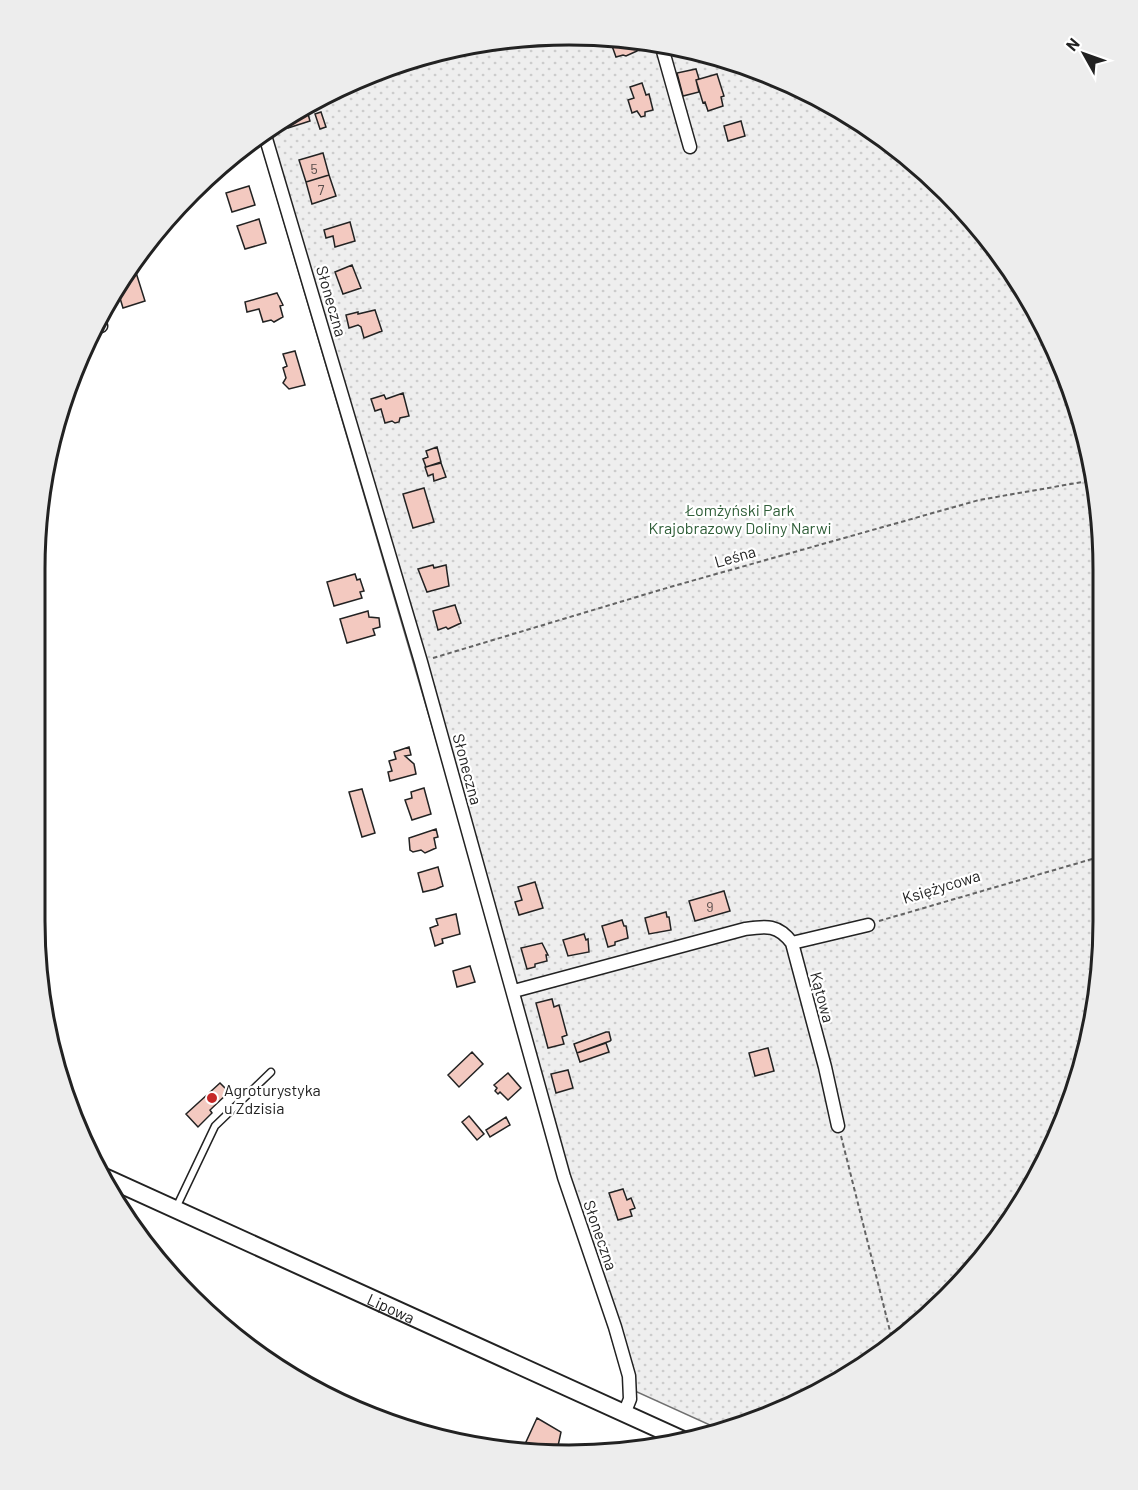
<svg xmlns="http://www.w3.org/2000/svg" width="1138" height="1490" font-family="Barlow,sans-serif">
<style>
.park{fill:url(#park-dots);stroke:#6f6f6f;stroke-width:1.5}
.building{fill:#f3c9c0;stroke:#222;stroke-width:1.5}
.lines{fill:none;stroke-linecap:round;stroke-linejoin:round}
.service-casing{stroke:#222;stroke-width:9}
.minor-casing{stroke:#222;stroke-width:15}
.secondary-casing{stroke:#222;stroke-width:20}
.path{stroke:#646464;stroke-width:2;stroke-dasharray:4.5 3;stroke-linecap:butt}
.service{stroke:#fff;stroke-width:6}
.minor{stroke:#fff;stroke-width:12}
.secondary{stroke:#fff;stroke-width:16}
.poi-dot{fill:#c62828;stroke:#fff;stroke-width:2}
.labels{text-anchor:middle;dominant-baseline:central;stroke-width:4.5;stroke-linejoin:round;paint-order:stroke}
.number-label{font-size:14px;fill:#564c4a}
.street-label{font-size:16px;fill:#222;stroke:#fff}
.park-label{font-size:16px;fill:#2f5e38;stroke:#fff}
.poi-label{font-size:16px;fill:#222;stroke:#fff;text-anchor:start}
.rim{fill:none;stroke:#222;stroke-width:3}
</style>
<defs>
<pattern id="park-dots" width="8" height="8" patternUnits="userSpaceOnUse" patternTransform="scale(1.5)"><rect width="8" height="8" fill="#eee"/><path d="M2 2h.1M6 6h.1" fill="none" stroke="#ccc" stroke-width="1.8" stroke-linecap="round"/></pattern>
</defs>
<rect width="100%" height="100%" fill="#fff"/>
<path class="park" d="M569,35L674,45L774,75L866,125L947,191L1014,272L1075,397L1099,500V991L1075,1093L1014,1218L947,1299L866,1366L740,1427L723,1431L626,1387L259,137L272,124L365,75L465,45Z"/>
<path class="building" d="M613,39L632,41L634,48L636,47L637,51L626,56L623,55L616,57L611,43L614,42Z
M391,67L393,71L343,87L365,75Z
M696,69L699,79L696,80L699,92L683,96L677,73Z
M717,74L724,96L721,97L723,106L708,111L705,102L703,103L696,80Z
M642,83L646,95L649,94L653,110L645,112V116L641,117L637,111L632,113L628,100L634,98L630,87Z
M306,107L310,121L288,128L285,118Z
M321,112L326,127L320,129L315,114Z
M741,121L745,136L728,141L724,126Z
M323,153L329,175L306,182L299,160Z
M329,175L336,196L312,204L306,182Z
M249,186L255,205L232,212L226,193Z
M259,219L266,243L245,249L237,226Z
M350,222L355,241L335,247L333,236L326,238L324,230Z
M133,263L145,301L123,308L117,288Z
M352,265L361,288L343,294L335,272Z
M277,293L283,305L280,306L283,317L274,322L271,320L263,322L259,309L247,312L245,302Z
M375,310L382,331L364,338L361,327L358,325L349,328L346,315L358,312V314Z
M295,351L305,385L289,389L283,383L286,378L283,368L287,366L283,354Z
M403,393L409,416L400,418L399,422L395,423L392,421L385,423L381,409L375,411L371,399L384,395L386,399Z
M437,447L441,462L426,467L423,459L428,457L426,451Z
M441,463L446,477L434,481L433,474L428,476L425,467Z
M424,488L434,522L413,528L403,494Z
M433,565L434,568L446,565L449,586L427,592L418,569Z
M355,574L357,580L360,579L364,591L360,592L362,598L334,606L327,582Z
M455,605L461,623L448,629L446,627L438,630L433,611Z
M368,611L369,617L379,618L380,627L373,629L375,635L347,643L340,619Z
M409,747L411,755L405,756L414,764L416,774L390,781L388,772L392,771L389,761L396,759L394,752Z
M424,788L431,814L412,820L405,800L412,798L411,792Z
M362,789L375,833L362,837L349,792Z
M436,829L438,837L434,838L436,848L425,853L421,850L413,852L410,850L409,838Z
M438,867L443,886L436,889L423,892L418,873Z
M535,882L543,908L519,915L515,902L522,900L518,887Z
M724,891L730,911L695,921L689,901Z
M666,912L667,917H669L671,930L649,934L645,918Z
M456,914L460,934L442,939L443,943L435,946L430,928L438,925L436,919Z
M622,920L624,926H626L628,938L615,942V945L608,947L602,926Z
M584,934L586,940L588,939L589,952L568,956L563,940Z
M542,943L548,955H546L547,961L535,964V967L527,969L521,948Z
M470,966L475,982L457,987L453,971Z
M552,999L554,1007L559,1005L567,1035L562,1037L564,1044L548,1048L536,1003Z
M606,1032H609L611,1040L610,1041L577,1053L574,1044Z
M606,1043L609,1052L580,1062L577,1053Z
M768,1048L774,1071L755,1076L749,1053Z
M472,1052L483,1064L459,1087L448,1075Z
M568,1070L573,1088L556,1093L551,1074Z
M508,1073L521,1088L508,1100L500,1092L498,1094L495,1091L497,1088L494,1085Z
M220,1083L229,1092L210,1110L212,1113L198,1127L186,1114Z
M469,1116L484,1134L477,1140L462,1122Z
M506,1117L510,1125L490,1137L486,1130Z
M623,1189L627,1200L631,1198L635,1208L630,1210L632,1216L618,1220L609,1193Z
M537,1418L561,1432L558,1446L553,1449L539,1448L526,1442Z"/>
<g class="lines">
<defs>
<path id="service" d="M176,1208L215,1126L271,1072"/>
<path id="minor" d="M661,44L690,147
M264,132L421,662L564,1177L615,1327L629,1376L630,1399L624,1414
M99,318L101,326
M792,943L868,925
M514,991L745,929C766,926 778,924 792,943L825,1067L838,1126"/>
<g id="secondary">
<path id="s1" d="M100,1175L681,1439"/>
</g>
</defs>
<use href="#service" class="service-casing"/>
<use href="#minor" class="minor-casing"/>
<use href="#secondary" class="secondary-casing"/>
<path class="path" d="M433,658L670,587L979,500L1094,480
M879,921L1099,857
M841,1136L893,1343"/>
<use href="#service" class="service"/>
<use href="#minor" class="minor"/>
<use href="#secondary" class="secondary"/>
</g>
<circle class="poi-dot" cx="212" cy="1098" r="6"/>
<g class="labels">
<g class="number-label">
<text x="314" y="168">5</text>
<text x="321" y="189">7</text>
<text x="710" y="906">9</text>
</g>
<g class="street-label">
<text transform="translate(332 301) rotate(74)">Słoneczna</text>
<text transform="translate(735 556) rotate(-16)">Leśna</text>
<text transform="translate(468 769) rotate(75)">Słoneczna</text>
<text transform="translate(941 886) rotate(-17)">Księżycowa</text>
<text transform="translate(823 997) rotate(75)">Kątowa</text>
<text transform="translate(601 1235) rotate(71)">Słoneczna</text>
<text stroke="none"><textPath href="#s1" startOffset="320">Lipowa</textPath></text>
</g>
<g class="park-label">
<text x="740" y="509">Łomżyński Park<tspan x="740" dy="18">Krajobrazowy Doliny Narwi</tspan></text>
</g>
<g class="poi-label">
<text x="224" y="1089">Agroturystyka<tspan x="224" dy="18">u Zdzisia</tspan></text>
</g>
</g>
<path d="M0 0H1138V1490H0ZM569 45H569A524 524 0 0 1 1093 569V921A524 524 0 0 1 569 1445H569A524 524 0 0 1 45 921V569A524 524 0 0 1 569 45Z" fill="#ededed" fill-rule="evenodd"/>
<path class="rim" d="M569 45H569A524 524 0 0 1 1093 569V921A524 524 0 0 1 569 1445H569A524 524 0 0 1 45 921V569A524 524 0 0 1 569 45Z"/>
<g transform="translate(1084 54) rotate(310)" stroke="#ffffff" stroke-width="4.5" paint-order="stroke">
<path d="M0-4.5L10 22L0 15L-10 22Z" fill="#222222"/>
<text y="-9" font-size="16" font-weight="bold" text-anchor="middle" fill="#222222">N</text>
</g>
</svg>
